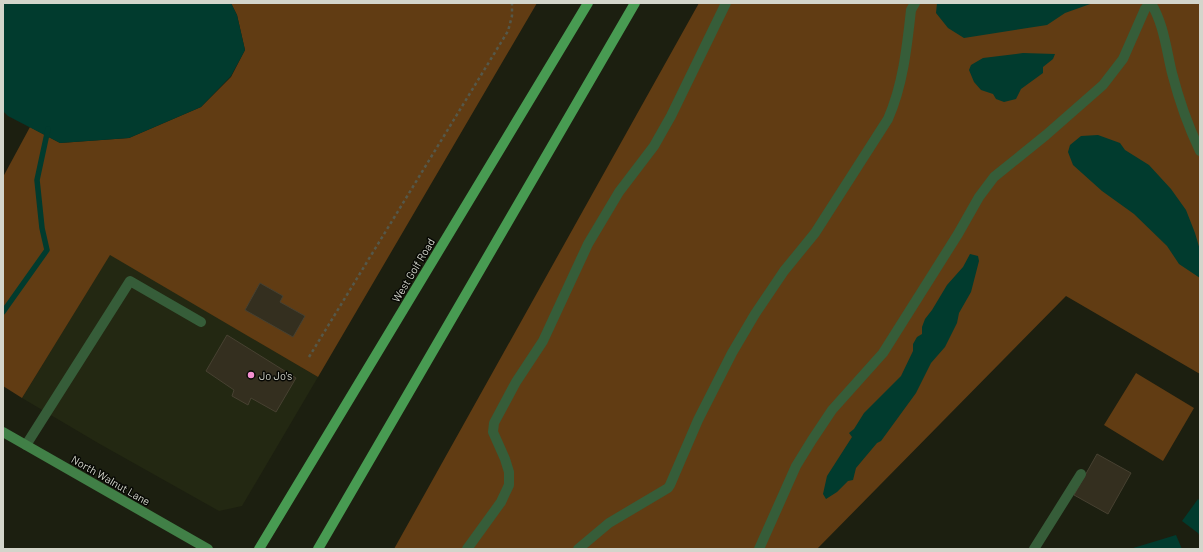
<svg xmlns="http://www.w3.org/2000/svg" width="1203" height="552" font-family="Barlow,sans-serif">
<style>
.built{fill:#232812}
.green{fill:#613c13}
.water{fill:#013b2e}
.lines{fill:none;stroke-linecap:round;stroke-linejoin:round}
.stream{stroke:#013b2e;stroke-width:5.5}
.building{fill:#342f1f;stroke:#474131}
.path{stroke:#55584a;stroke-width:2.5;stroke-dasharray:3 3;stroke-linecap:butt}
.lane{stroke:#365d39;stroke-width:10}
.secondary{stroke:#418047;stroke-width:10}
.primary{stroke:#489b52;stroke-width:10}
.poi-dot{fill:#f590d1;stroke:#070804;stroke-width:1.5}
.labels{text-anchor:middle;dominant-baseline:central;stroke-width:3;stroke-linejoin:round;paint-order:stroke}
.street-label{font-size:11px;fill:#d3d5cb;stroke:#070804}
.poi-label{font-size:11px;fill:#d3d5cb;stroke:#070804;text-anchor:start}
</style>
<rect width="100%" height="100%" fill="#1c1f10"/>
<path class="built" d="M110,254L318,377L242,506L219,511L98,443L22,398Z"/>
<path class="green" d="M231,3H537L318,377L110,255L22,398L3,386V177L30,127L60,143L129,138L201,107L231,77L245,50L237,15Z
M699,3H1200V374L1066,296L817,549H394Z
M1136,373L1194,408L1163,461L1104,425Z"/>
<path class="water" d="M3,3H231L237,15L245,50L231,76L201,107L129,138L60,143L8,116L3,111Z
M937,3H1093L1065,13L1047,25L964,38L948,28L936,13Z
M1023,53L1055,54L1053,59L1043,67V73L1021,89L1016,99L1004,102L996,99L993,94L981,90L974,82L969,70L971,65L983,58Z
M1098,135L1120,143L1125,150L1149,165L1171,189L1186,210L1195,233L1200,250V278L1179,264L1167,246L1134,214L1102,191L1073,165L1068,152L1070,145L1081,136Z
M970,254L978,256L979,261L971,292L959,313L957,323L945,347L931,363L916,393L881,441L877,443L856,468L853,480L848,481L837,492L826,499L823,494L827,476L852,437L849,433L854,429L864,413L901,376L913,351V344L917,337L922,334V327L925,319L932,310L947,285L963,267Z
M1198,499L1200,501V537L1198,533L1182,521Z
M1176,535L1182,549H1130Z"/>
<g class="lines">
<path class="stream" d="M3,312L47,250L42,228L37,180L48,129"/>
</g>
<path class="building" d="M260,283L283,296L280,302L305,316L293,337L245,310Z
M227,335L296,378L276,412L251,398L248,405L232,396L234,390L206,371Z
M1097,454L1131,473L1108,514L1074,495Z"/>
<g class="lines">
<path class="path" d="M309,357L508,31L512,16V3"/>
<path class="lane" d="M1151,3C1164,25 1166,48 1172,73C1179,100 1188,126 1200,151
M26,445L130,281L201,322
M467,549L501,502L509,485V472L505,459L493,432L494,423L516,382L543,341L588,244L619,192L654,146L671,116L726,3
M578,549L609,523L668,488L670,485L698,420L732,353L755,314L784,271L815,233L888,119C903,85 907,47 911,10L915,3
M759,549L796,466L812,440L832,410L883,353L958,234L979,197L994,177L1046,135L1103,85L1123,59L1145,9L1150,3
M1034,549L1081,474"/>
<path class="secondary" d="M3,432L208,549"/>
<path class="primary" d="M259,549L588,3
M318,549L635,3"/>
</g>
<circle class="poi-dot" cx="251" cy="375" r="4"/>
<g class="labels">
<g class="street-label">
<text transform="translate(413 270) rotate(-59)">West Golf Road</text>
<text transform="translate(111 480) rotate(30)">North Walnut Lane</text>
</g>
<g class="poi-label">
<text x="259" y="375">Jo Jo's</text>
</g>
</g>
<rect width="1203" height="552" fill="none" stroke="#d3d5cb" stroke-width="8"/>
</svg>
